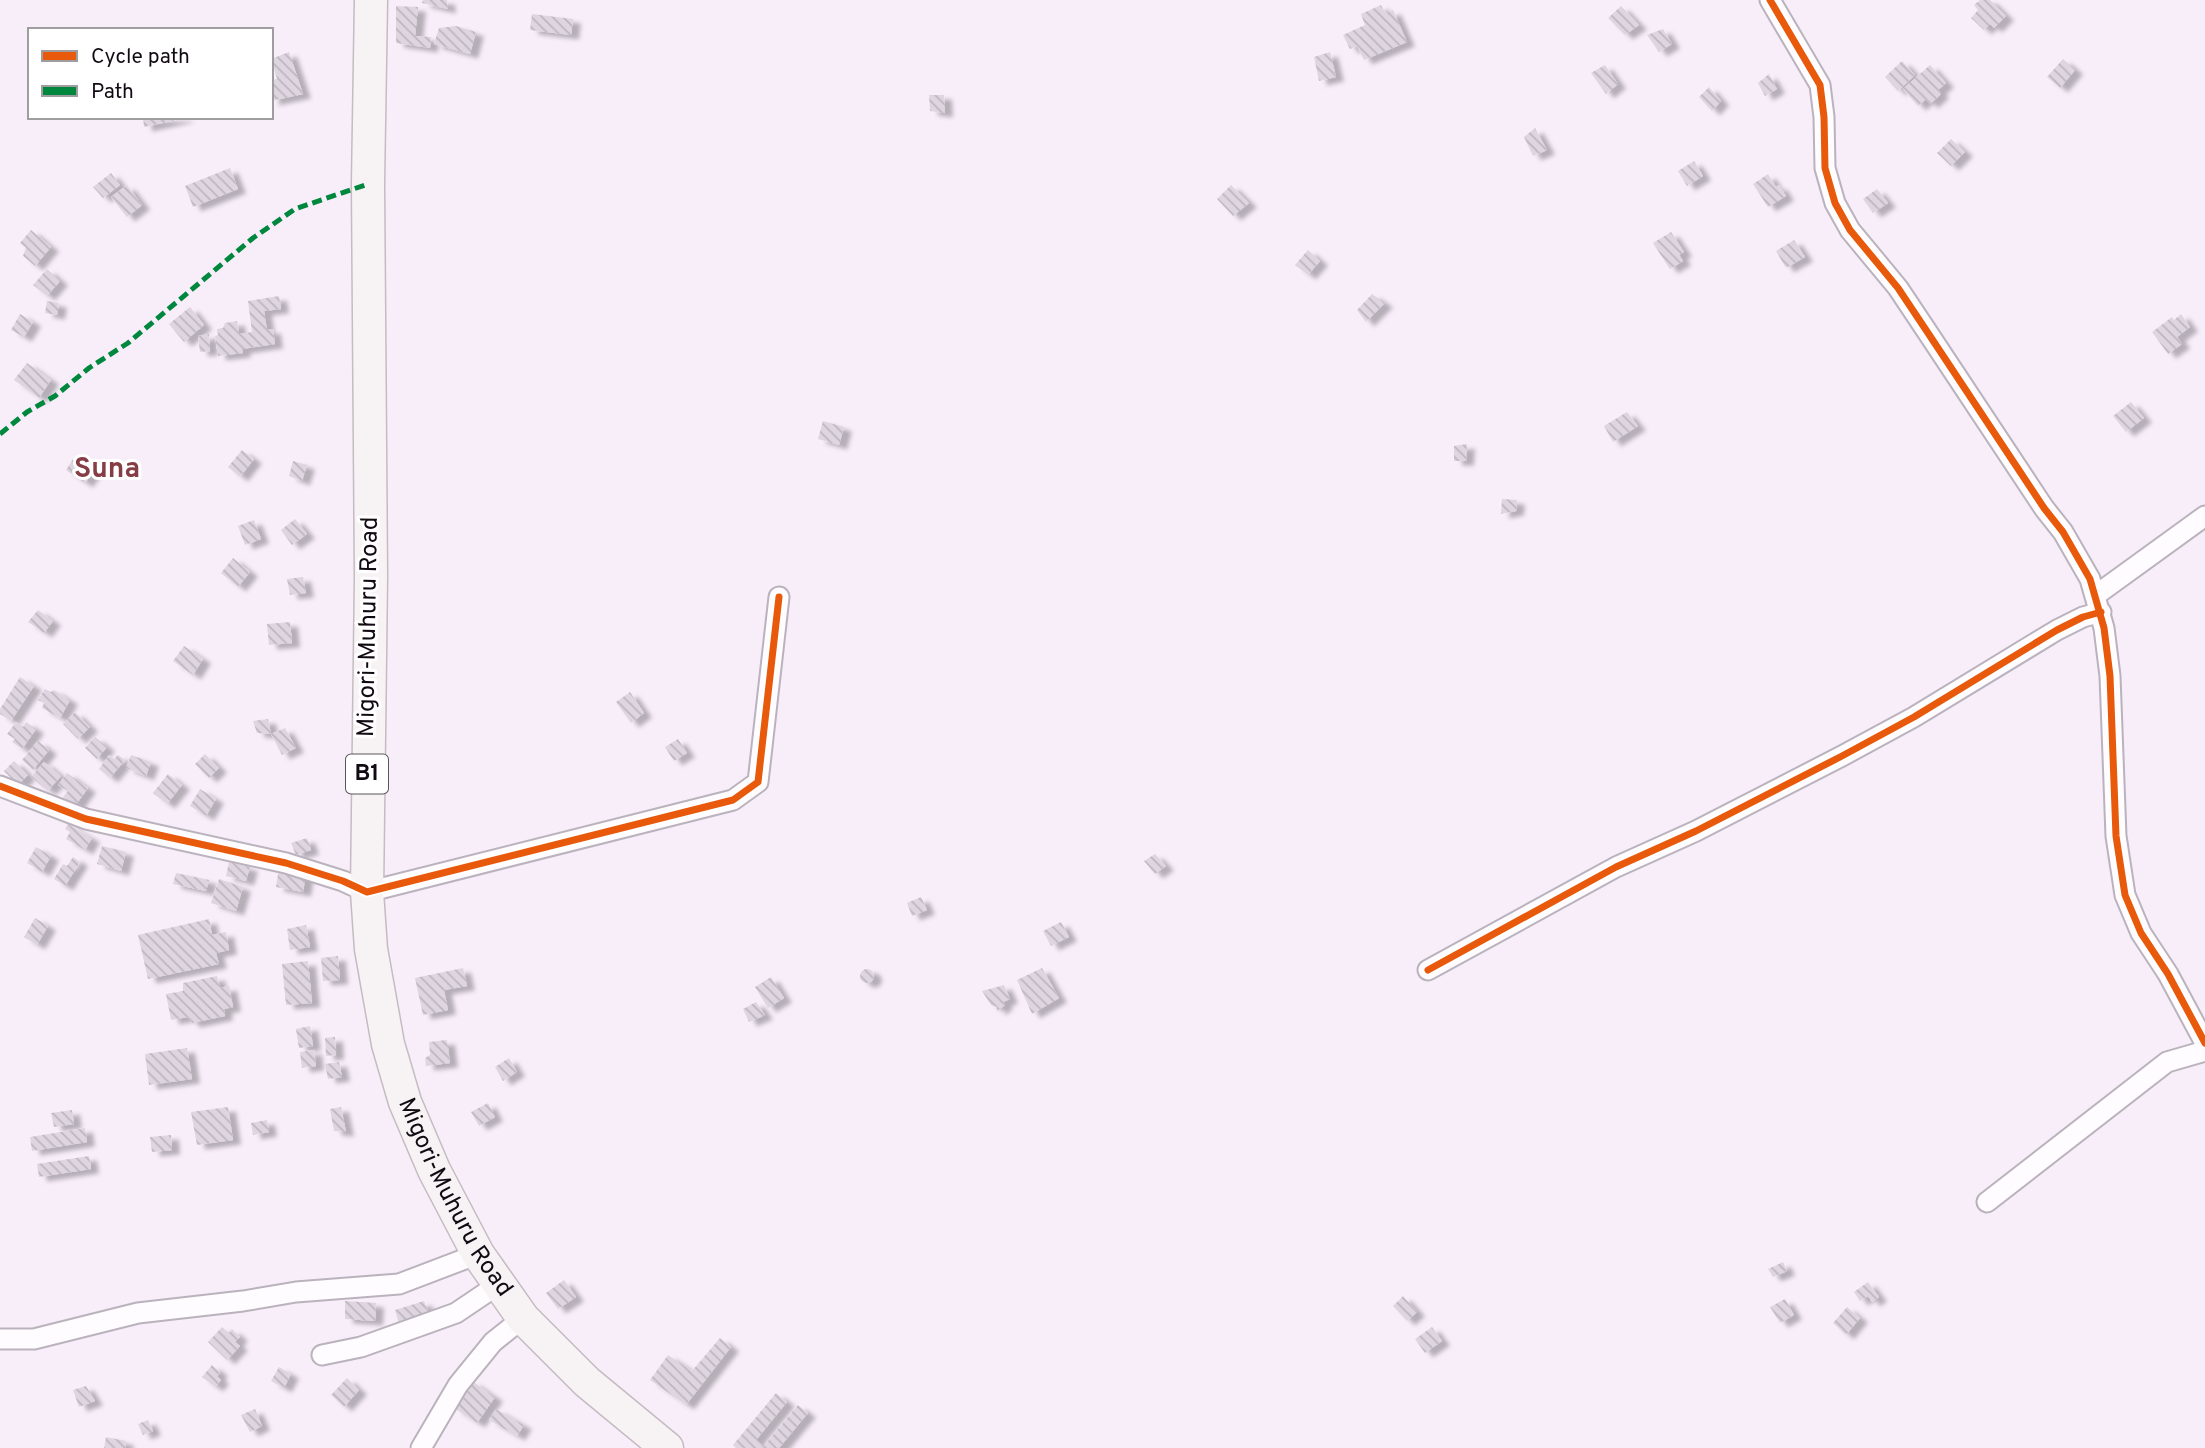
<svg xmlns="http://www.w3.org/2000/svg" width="2205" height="1448" font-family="Overpass,sans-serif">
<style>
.building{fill:url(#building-back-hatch);filter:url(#shadow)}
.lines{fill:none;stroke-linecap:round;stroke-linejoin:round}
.minor-casing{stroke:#bab2bc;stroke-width:23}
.trunk-casing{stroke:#c5bbc2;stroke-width:35}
.minor{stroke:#fefcfe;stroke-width:19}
.trunk{stroke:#f7f2f4;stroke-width:32}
.quiet{stroke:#00873e;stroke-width:5;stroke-dasharray:10 5;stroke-linecap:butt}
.cycleway-casing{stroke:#fff;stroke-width:11}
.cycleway{stroke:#e8590c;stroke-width:7}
.labels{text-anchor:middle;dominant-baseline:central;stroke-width:6;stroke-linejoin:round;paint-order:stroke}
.shield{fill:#fff;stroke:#59545a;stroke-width:2}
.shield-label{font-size:23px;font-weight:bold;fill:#120a13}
.street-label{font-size:24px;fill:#120a13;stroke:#fff}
.quarter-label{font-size:28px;font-weight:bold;fill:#863d46;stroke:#fff}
</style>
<defs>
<pattern id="building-back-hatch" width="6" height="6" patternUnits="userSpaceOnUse" patternTransform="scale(1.75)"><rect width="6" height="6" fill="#ded5e0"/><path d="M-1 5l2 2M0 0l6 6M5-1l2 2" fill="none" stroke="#bdb6bf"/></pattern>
<filter id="shadow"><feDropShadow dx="8" dy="4.5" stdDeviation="2" flood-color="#0004"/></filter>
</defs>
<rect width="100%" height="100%" fill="#f8eefa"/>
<path class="building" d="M423,0H447L448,9L422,3Z
M1980,0H1990L2006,16L1994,28L1990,24L1984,30L1971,18L1978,10L1974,5Z
M1381,5L1385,13L1393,10L1407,42L1364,60L1357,46L1350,49L1343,35L1365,25L1361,14Z
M396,6L418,7L415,36L431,37L430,48L396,43Z
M1621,6L1639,25L1625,35L1608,18Z
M532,14L573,19L571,35L530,30Z
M456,26L476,32L470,54L434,44L439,28Z
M1663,29L1672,44L1659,52L1647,35Z
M289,52L303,94L271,101V80L277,79L271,59Z
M1330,52L1336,77L1319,81L1314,57Z
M2063,59L2075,70L2060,88L2047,77Z
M1902,61L1915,75L1898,91L1885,77Z
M1605,65L1618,84L1606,94L1591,73Z
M1930,65L1946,83L1938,90L1941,94L1930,104L1926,99L1918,106L1903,89Z
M1769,74L1777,89L1765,96L1758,83Z
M1709,87L1721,101L1712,111L1699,97Z
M929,95H944L945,113L930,111Z
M143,117H185V118L144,127Z
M1535,128L1547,150L1533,156L1524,137Z
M1951,139L1965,152L1951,166L1937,153Z
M1694,161L1703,176L1687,186L1678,171Z
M230,168L238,189L193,207L185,186Z
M111,173L120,185L103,198L93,187Z
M1768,174L1776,187L1779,185L1786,196L1768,207L1753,184Z
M127,185L142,205L127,217L111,197Z
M1231,185L1249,203L1233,216L1217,199Z
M1877,189L1888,203L1873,213L1863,199Z
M31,230L51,247L35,266L23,256L26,248L20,243Z
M1671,232L1684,252L1679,255L1683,261L1670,269L1653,243Z
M1794,240L1805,257L1786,268L1776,251Z
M1308,250L1320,261L1308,275L1295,265Z
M47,269L60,281L47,296L33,285Z
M1372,294L1385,303L1366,322L1357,310Z
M279,296L281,309L264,311L267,330L273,329L275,344L242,349L243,353L218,356L215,336L218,335L217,329L223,328L225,323L237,321L239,334L252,332L248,301Z
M47,301L59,303L57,315L45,313Z
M190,307L204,325L184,342L169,324Z
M20,314L33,322L24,337L11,330Z
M2181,314L2190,327L2177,337L2182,344L2168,354L2152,332L2172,317L2174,320Z
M209,334L210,351L200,352L198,336Z
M27,363L51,380L39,398L14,380Z
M2131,402L2144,418L2126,432L2113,416Z
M1627,412L1638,426L1613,442L1604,426Z
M823,421L844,427L839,445L818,439Z
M1467,444L1466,461H1454V446Z
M242,450L254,459L240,477L228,467Z
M73,459L93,472L85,483L66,470Z
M293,461L307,465L302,481L289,476Z
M1502,499L1517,500L1516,511L1501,514Z
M295,519L307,534L292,545L281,530Z
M254,520L261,539L245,545L238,526Z
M233,558L250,572L238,587L221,573Z
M303,577L306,593L290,595L287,579Z
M38,610L53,621L44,633L28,622Z
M290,622L292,643L269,645L267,624Z
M184,646L203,659L193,675L173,661Z
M20,677L34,686L11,721L0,714V709Z
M45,689L51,692L54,690L70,700L60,718L42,708L44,703L38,700Z
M630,692L644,713L631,723L616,702Z
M75,712L90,727L78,739L63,724Z
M268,719L271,734L257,733L253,721Z
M16,722L23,727L26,722L36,729L22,749L12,742L15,739L7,734Z
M285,728L296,748L282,755L271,734Z
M95,737L107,747L97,759L85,748Z
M678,739L687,753L674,761L665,747Z
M38,741L49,750L33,770L22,760Z
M205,754L219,768L209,778L195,764Z
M109,755L114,759L118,755L125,760L110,778L99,769Z
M131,755L151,762L146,776L126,768Z
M14,761L28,775L18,785L4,771Z
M44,762L61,776L48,791L31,777Z
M67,773L88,788L75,806L63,797L68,791L58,785Z
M168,774L182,785L167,804L153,793Z
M200,789L216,799L206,816L190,806Z
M68,824L92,838L85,850L66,839L70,832L65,829Z
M307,838L311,850L296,855L291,843Z
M102,846L126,852L121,871L97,864Z
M36,847L51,856L42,872L27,863Z
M1155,854L1166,866L1155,874L1144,861Z
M73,857L80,862L65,886L54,879L63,864L67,866Z
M229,862L250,867L246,881L226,876Z
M279,868L306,874L303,892L276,887Z
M176,873L209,880L206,891L173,884Z
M219,879L243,887L236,911L211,903Z
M921,897L927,910L912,916L907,903Z
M35,918L48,926L37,945L24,937Z
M209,919L212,935L226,932L229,950L216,953L219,964L148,979L138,935Z
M1061,922L1069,937L1051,946L1043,931Z
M306,925L310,947L290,950L287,929Z
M338,956L340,980L323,981L321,958Z
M308,961L312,1003L286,1005L282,964Z
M463,968L467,986L444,990L448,1010L423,1015L415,978Z
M1042,968L1059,998L1032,1014L1017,980Z
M860 976a7 7 0 1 1 14 0a7 7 0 1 1-14 0Z
M217,976L220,988L229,986L233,1007L224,1009L225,1016L192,1023L188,1017L171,1020L166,994L183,991V983Z
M771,977L784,998L768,1008L755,987Z
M1004,985L1010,999L1003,1002L1005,1005L997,1011V1007L991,1005L982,991Z
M756,1002L765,1015L749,1022L743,1009Z
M310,1026L313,1046L299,1048L296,1029Z
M335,1037L336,1055L326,1056L325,1038Z
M447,1040L450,1063L426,1066L425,1058L430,1055L429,1042Z
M187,1048L192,1079L149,1085L145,1054Z
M314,1050L316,1066L302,1068L300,1052Z
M509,1058L517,1072L503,1081L495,1067Z
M339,1062L342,1077L328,1079L325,1064Z
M488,1103L495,1117L479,1126L471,1112Z
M228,1107L233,1140L197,1145L191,1112Z
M341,1107L346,1132L334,1131L330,1109Z
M72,1110L74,1124L54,1127L51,1113Z
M267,1120L269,1132L253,1135L251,1123Z
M85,1128L87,1142L32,1151L30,1137Z
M171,1135L172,1150L152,1152L150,1137Z
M89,1156L91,1169L39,1177L37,1164Z
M1783,1262L1787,1271L1773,1277L1768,1269Z
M564,1280L576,1297L558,1309L546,1293Z
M1868,1282L1879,1297L1872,1302L1868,1296L1860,1301L1854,1292Z
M1403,1296L1417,1312L1407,1321L1393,1306Z
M1785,1299L1794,1315L1780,1323L1770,1307Z
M345,1301L376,1303L375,1321L345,1319Z
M424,1301L429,1314L399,1324L395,1310Z
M1847,1307L1860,1318L1846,1335L1833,1323Z
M222,1327L229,1333L232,1329L240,1337L235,1342L240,1346L227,1360L208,1342Z
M1432,1327L1442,1341L1425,1353L1415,1339Z
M720,1338L731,1347L686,1405L650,1380L668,1355L692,1371Z
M212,1365L220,1372L217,1376L221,1380L215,1387L202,1377Z
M279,1367L291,1374L284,1388L271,1381Z
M347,1378L359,1390L344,1407L331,1395Z
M472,1381L495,1397L477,1423L454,1408Z
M86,1386L95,1401L79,1407L73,1390Z
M776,1393L787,1402L756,1440L764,1446L798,1405L808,1413L779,1448H736L733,1445Z
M255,1409L262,1426L250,1432L241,1415Z
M496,1409L524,1425L517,1436L489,1420Z
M148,1420L153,1431L143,1435L138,1424Z
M106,1437L126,1441L125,1448H104Z"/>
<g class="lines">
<defs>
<path id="minor" d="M1770,0L1820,85L1824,117L1825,168L1835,203L1850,230L1898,288L1928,333L2044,508L2063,532L2090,579L2104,628L2110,676L2116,836L2125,895L2141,933L2168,974L2205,1043
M2096,595L2205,516
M0,786L86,819L286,863L343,881L367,892L733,800L758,782L779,597
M1428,970L1616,867L1696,831L1842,756L1914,717L2057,630L2083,617L2101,612
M1987,1202L2167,1062L2205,1051
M0,1339H34L138,1313L243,1301L296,1292L399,1284L478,1254
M322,1355L361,1347L456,1313L499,1284
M421,1448L458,1385L493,1342L523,1318"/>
<g id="trunk">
<path id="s1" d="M371,0L368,184L371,577L367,892L371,949L388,1044L405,1102L434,1170L478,1254L523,1318L587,1382L667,1448"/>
</g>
</defs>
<use href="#minor" class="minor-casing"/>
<use href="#trunk" class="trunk-casing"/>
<use href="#minor" class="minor"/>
<use href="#trunk" class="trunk"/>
<path class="quiet" d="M0,434L27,412L55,396L89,368L128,343L253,238L295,209L368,184"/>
<defs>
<path id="cycleway" d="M1770,0L1820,85L1824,117L1825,168L1835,203L1850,230L1898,288L1928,333L2044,508L2063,532L2090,579L2104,628L2110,676L2116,836L2125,895L2141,933L2168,974L2205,1043
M0,786L86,819L286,863L343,881L367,892L733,800L758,782L779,597
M1428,970L1616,867L1696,831L1842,756L1914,717L2057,630L2083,617L2101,612"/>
</defs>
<use href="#cycleway" class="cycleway-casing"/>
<use href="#cycleway" class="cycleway"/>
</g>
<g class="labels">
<rect class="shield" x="346" y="754.5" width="42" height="39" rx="5"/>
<g class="shield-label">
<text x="367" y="774">B1</text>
</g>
<g class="street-label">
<text transform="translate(369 627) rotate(-89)">Migori-Muhuru Road</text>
<text stroke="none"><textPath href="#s1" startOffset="1214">Migori-Muhuru Road</textPath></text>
</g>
<g class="quarter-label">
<text x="107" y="470">Suna</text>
</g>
</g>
<rect x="28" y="28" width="245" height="91" fill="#ffffff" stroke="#a09da1" stroke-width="2"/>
<rect x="42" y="51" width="35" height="10" fill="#e8590c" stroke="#a09da1" stroke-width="2"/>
<text x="91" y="63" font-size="21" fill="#120a13">Cycle path</text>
<rect x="42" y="86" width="35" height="10" fill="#00873e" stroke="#a09da1" stroke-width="2"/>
<text x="91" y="98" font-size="21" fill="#120a13">Path</text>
</svg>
